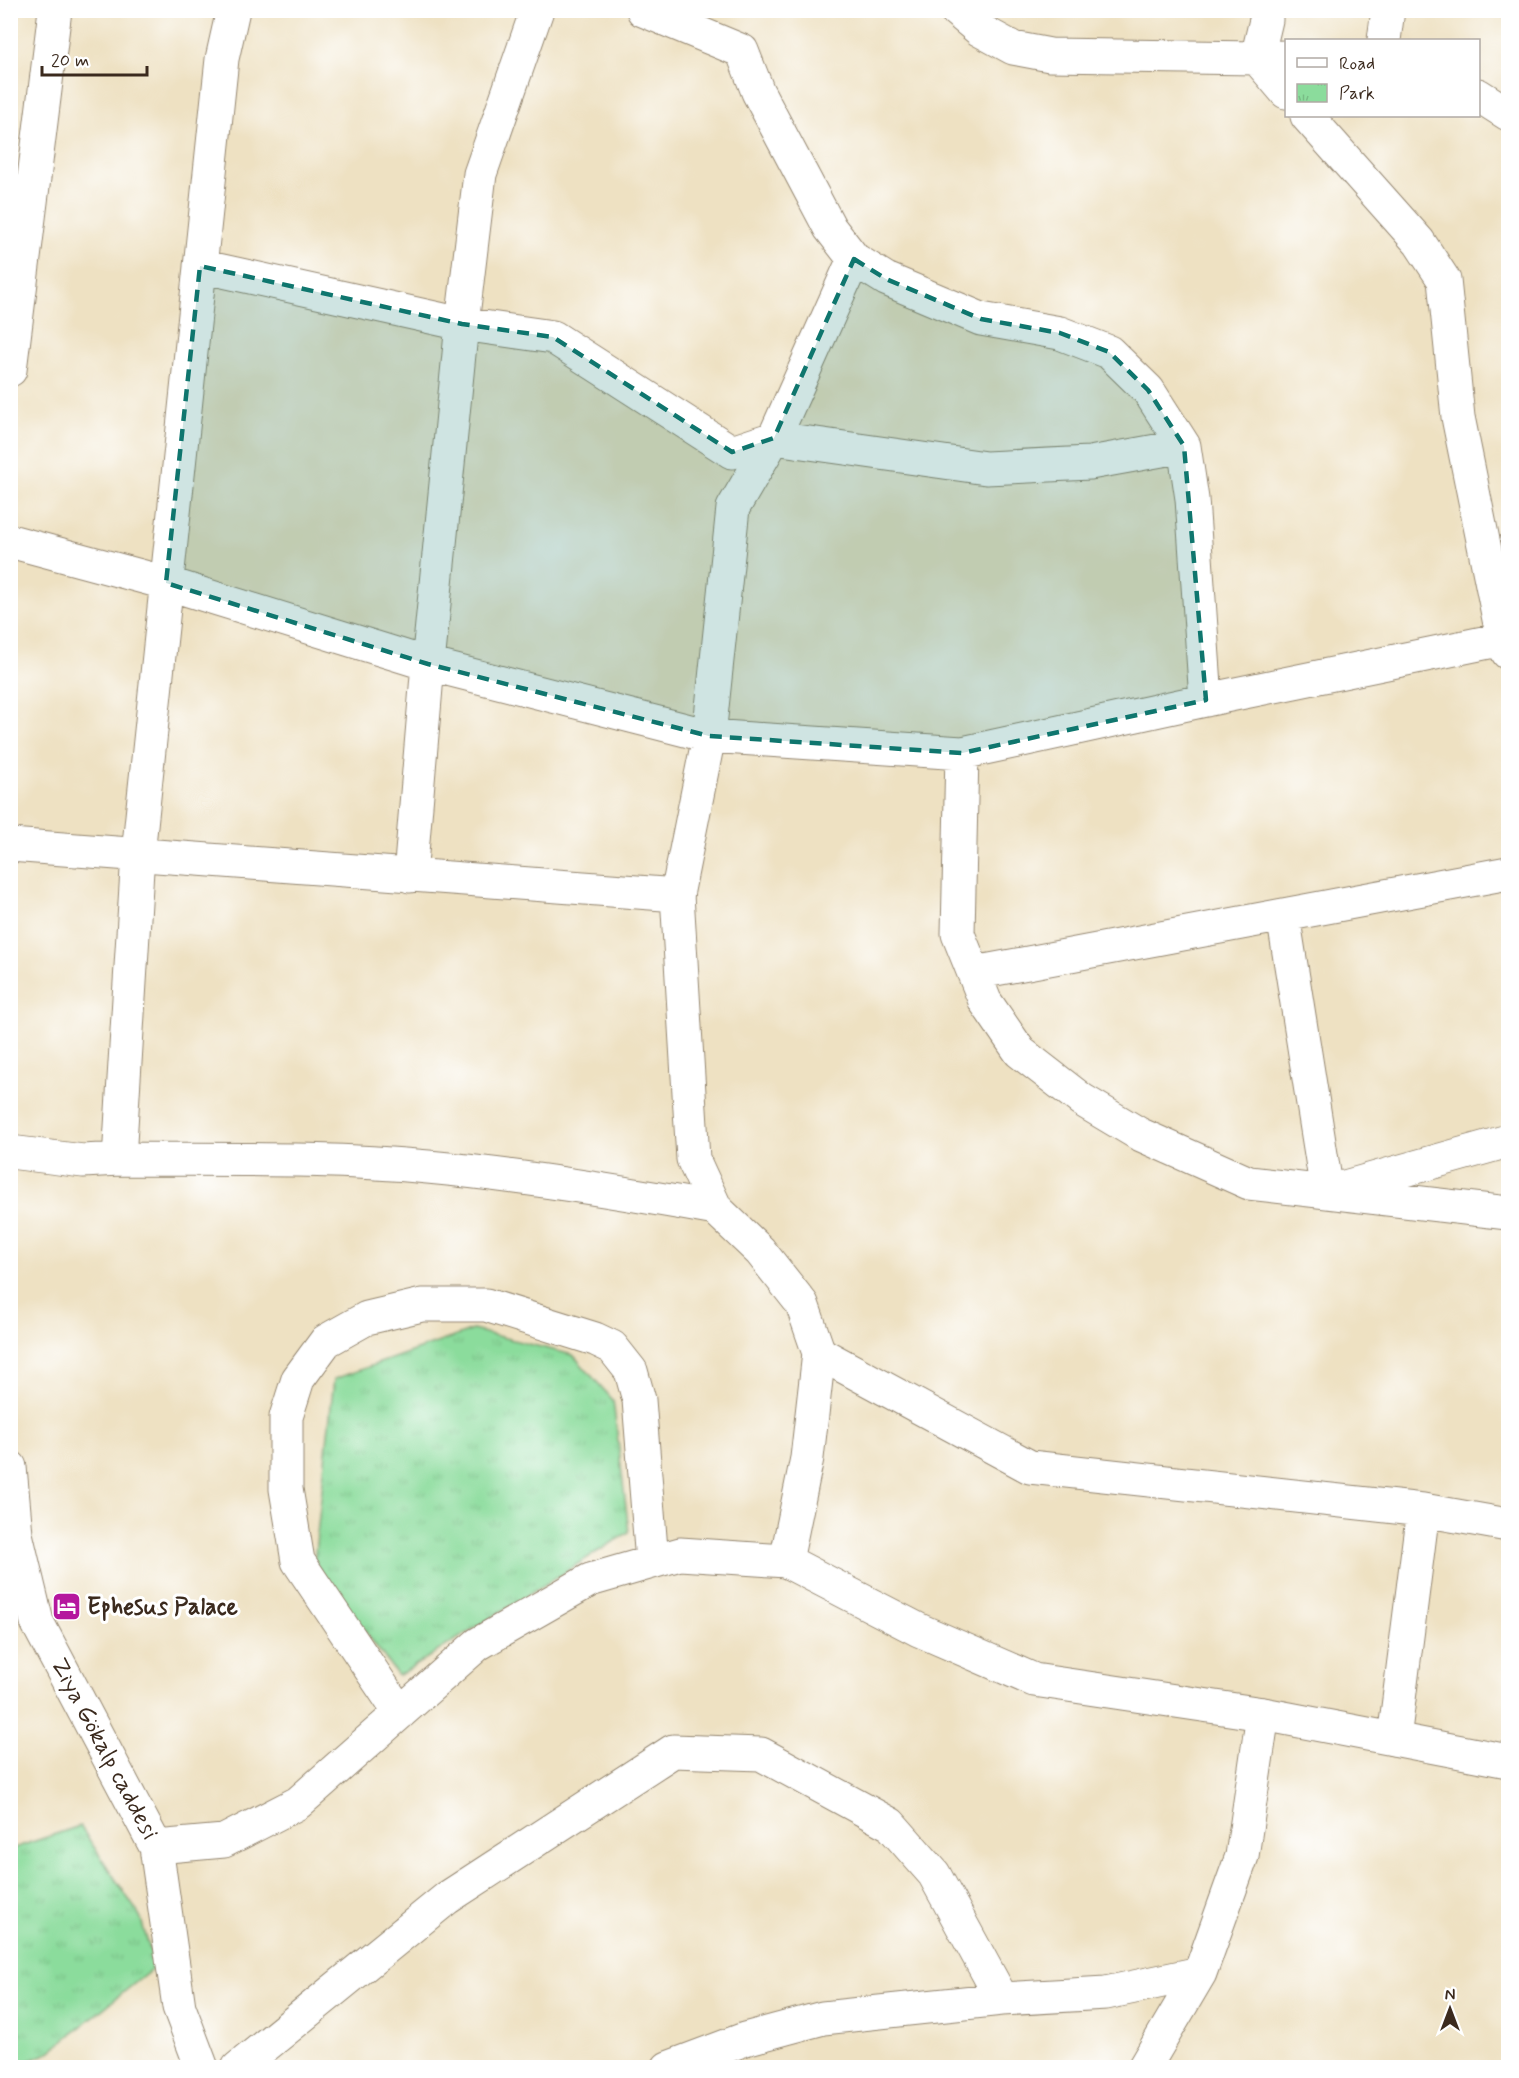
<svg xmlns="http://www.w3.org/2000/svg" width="1519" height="2078" font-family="Mynerve,sans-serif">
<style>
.park{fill:url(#park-tufts);stroke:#63835d;stroke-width:1.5}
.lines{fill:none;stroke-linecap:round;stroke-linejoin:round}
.minor-casing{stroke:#948670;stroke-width:35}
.tertiary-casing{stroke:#948670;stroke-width:35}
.minor{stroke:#fff;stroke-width:33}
.tertiary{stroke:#fff;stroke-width:33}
.marked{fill:#0f766e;fill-opacity:0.2;stroke:#0f766e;stroke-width:4.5;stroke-dasharray:12 8;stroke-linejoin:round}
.labels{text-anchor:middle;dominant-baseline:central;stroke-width:6;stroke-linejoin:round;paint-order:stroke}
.poi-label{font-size:24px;font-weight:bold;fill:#3b2a1e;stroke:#fff;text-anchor:start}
.street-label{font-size:24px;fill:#3b2a1e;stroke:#fff}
</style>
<defs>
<pattern id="park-tufts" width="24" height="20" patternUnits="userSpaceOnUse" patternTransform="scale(1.5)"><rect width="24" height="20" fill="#8bdc9c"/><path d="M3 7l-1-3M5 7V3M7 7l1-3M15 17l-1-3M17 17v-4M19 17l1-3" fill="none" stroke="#79bd86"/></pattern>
</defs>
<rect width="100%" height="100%" fill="#fff"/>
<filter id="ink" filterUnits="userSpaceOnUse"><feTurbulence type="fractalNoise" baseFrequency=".0167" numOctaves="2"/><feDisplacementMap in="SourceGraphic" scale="12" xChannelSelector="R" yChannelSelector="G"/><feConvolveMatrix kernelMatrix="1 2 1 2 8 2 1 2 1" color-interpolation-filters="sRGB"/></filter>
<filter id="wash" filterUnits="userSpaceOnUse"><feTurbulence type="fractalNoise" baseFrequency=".008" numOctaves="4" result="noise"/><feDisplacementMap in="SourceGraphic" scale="24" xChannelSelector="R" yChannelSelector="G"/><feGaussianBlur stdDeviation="1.35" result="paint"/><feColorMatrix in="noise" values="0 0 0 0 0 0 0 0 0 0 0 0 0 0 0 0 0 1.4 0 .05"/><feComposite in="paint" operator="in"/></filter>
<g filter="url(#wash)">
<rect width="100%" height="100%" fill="#eee1c2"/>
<path class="park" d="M473,1330L573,1355L613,1400L629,1532L398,1676L314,1562L334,1379Z
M80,1826L140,1916L155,1967L48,2053L15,2067H11V1849Z"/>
</g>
<g filter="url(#ink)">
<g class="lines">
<defs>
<path id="minor" d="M643,10L742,51L758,92L830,228L854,259L886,279L981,319L1060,333L1109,352L1148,390L1184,446L1192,499L1206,700
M956,10L980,30L1013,48L1050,55L1257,58L1286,57
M1266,10V20L1257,58L1286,92
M1384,40L1388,10
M1478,95L1508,114
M1307,116L1419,242L1444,280L1458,417L1503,639L1508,653
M200,266L462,324L553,337L732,452L774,438L986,468L1090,463L1184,446
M10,370L55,10
M10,541L166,583L428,664L709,736L962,753L1206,700L1503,639
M962,753L958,934L985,1001L1020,1052L1082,1100L1139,1134L1249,1183L1508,1213
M410,876L428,664L462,324L480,174L537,10
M677,895L709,736L733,508L774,438L854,259
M1283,915L1327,1192L1508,1141
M974,973L1508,873
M10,1152L83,1161L119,1159C221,1160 325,1157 428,1167C525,1176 621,1192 716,1209
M119,1159L138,854L222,59L233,10
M819,1353L1030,1467L1423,1510L1508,1525
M10,1467L16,1534L37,1622L156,1847L179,2007L202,2068
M400,1713L298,1561L286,1489V1417L298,1379L326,1341L367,1318L422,1305H486L595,1339L612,1347L631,1371L639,1400L652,1562
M1394,1739L1423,1510
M156,1847L224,1841L298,1803L478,1644L590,1580L680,1554L786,1561
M238,2068L447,1898L673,1751L761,1754L890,1824L934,1874L1002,1999
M668,2068L745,2039L823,2018L1002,1999L1106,1993L1200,1973
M1144,2068L1200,1973L1242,1856L1263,1714"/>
<path id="tertiary" d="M10,845L677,895L693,1159L716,1209L760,1251L802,1304L819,1353L807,1458L786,1561L919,1630L1034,1680L1263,1714L1508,1761"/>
</defs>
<use href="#minor" class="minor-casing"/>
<use href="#tertiary" class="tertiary-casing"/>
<use href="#minor" class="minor"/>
<use href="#tertiary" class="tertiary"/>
</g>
</g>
<path class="marked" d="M854,259L886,279L981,319L1060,333L1109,352L1148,390L1184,446L1206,700L962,753L709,736L428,664L166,583L200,266L462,324L553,337L732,452L774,438Z"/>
<defs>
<symbol id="hotel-square" viewBox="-11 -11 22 22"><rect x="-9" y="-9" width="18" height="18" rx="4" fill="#b5179e" stroke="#fff"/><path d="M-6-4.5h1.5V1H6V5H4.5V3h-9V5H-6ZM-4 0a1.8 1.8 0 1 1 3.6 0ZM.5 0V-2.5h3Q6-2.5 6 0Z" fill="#fff"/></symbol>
</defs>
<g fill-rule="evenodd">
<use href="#hotel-square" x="50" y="1590" width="33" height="33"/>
</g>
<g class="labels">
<g class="poi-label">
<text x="87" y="1607">Ephesus Palace</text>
</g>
<g class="street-label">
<text transform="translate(104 1749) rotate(62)">Ziya Gökalp caddesi</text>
</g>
</g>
<rect width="1519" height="2078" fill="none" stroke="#fff" stroke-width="36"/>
<rect x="1285" y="39" width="195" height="78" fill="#ffffff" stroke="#b1aaa5" stroke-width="1.5"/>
<rect x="1297" y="58" width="30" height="9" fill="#ffffff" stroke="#b1aaa5" stroke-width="1.5"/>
<text x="1339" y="69" font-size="18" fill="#3b2a1e">Road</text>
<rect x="1297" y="84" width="30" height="18" fill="url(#park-tufts)" stroke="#b1aaa5" stroke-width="1.5"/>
<text x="1339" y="99" font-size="18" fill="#3b2a1e">Park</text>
<g transform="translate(1450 2009)" stroke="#ffffff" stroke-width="4.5" paint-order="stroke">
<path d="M0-4.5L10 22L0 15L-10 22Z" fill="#3b2a1e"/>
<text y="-9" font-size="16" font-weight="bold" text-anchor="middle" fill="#3b2a1e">N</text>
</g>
<path d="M42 66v9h105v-9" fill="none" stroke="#3b2a1e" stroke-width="3"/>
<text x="51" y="66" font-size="18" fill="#3b2a1e" stroke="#ffffff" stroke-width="4.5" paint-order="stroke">20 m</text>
</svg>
